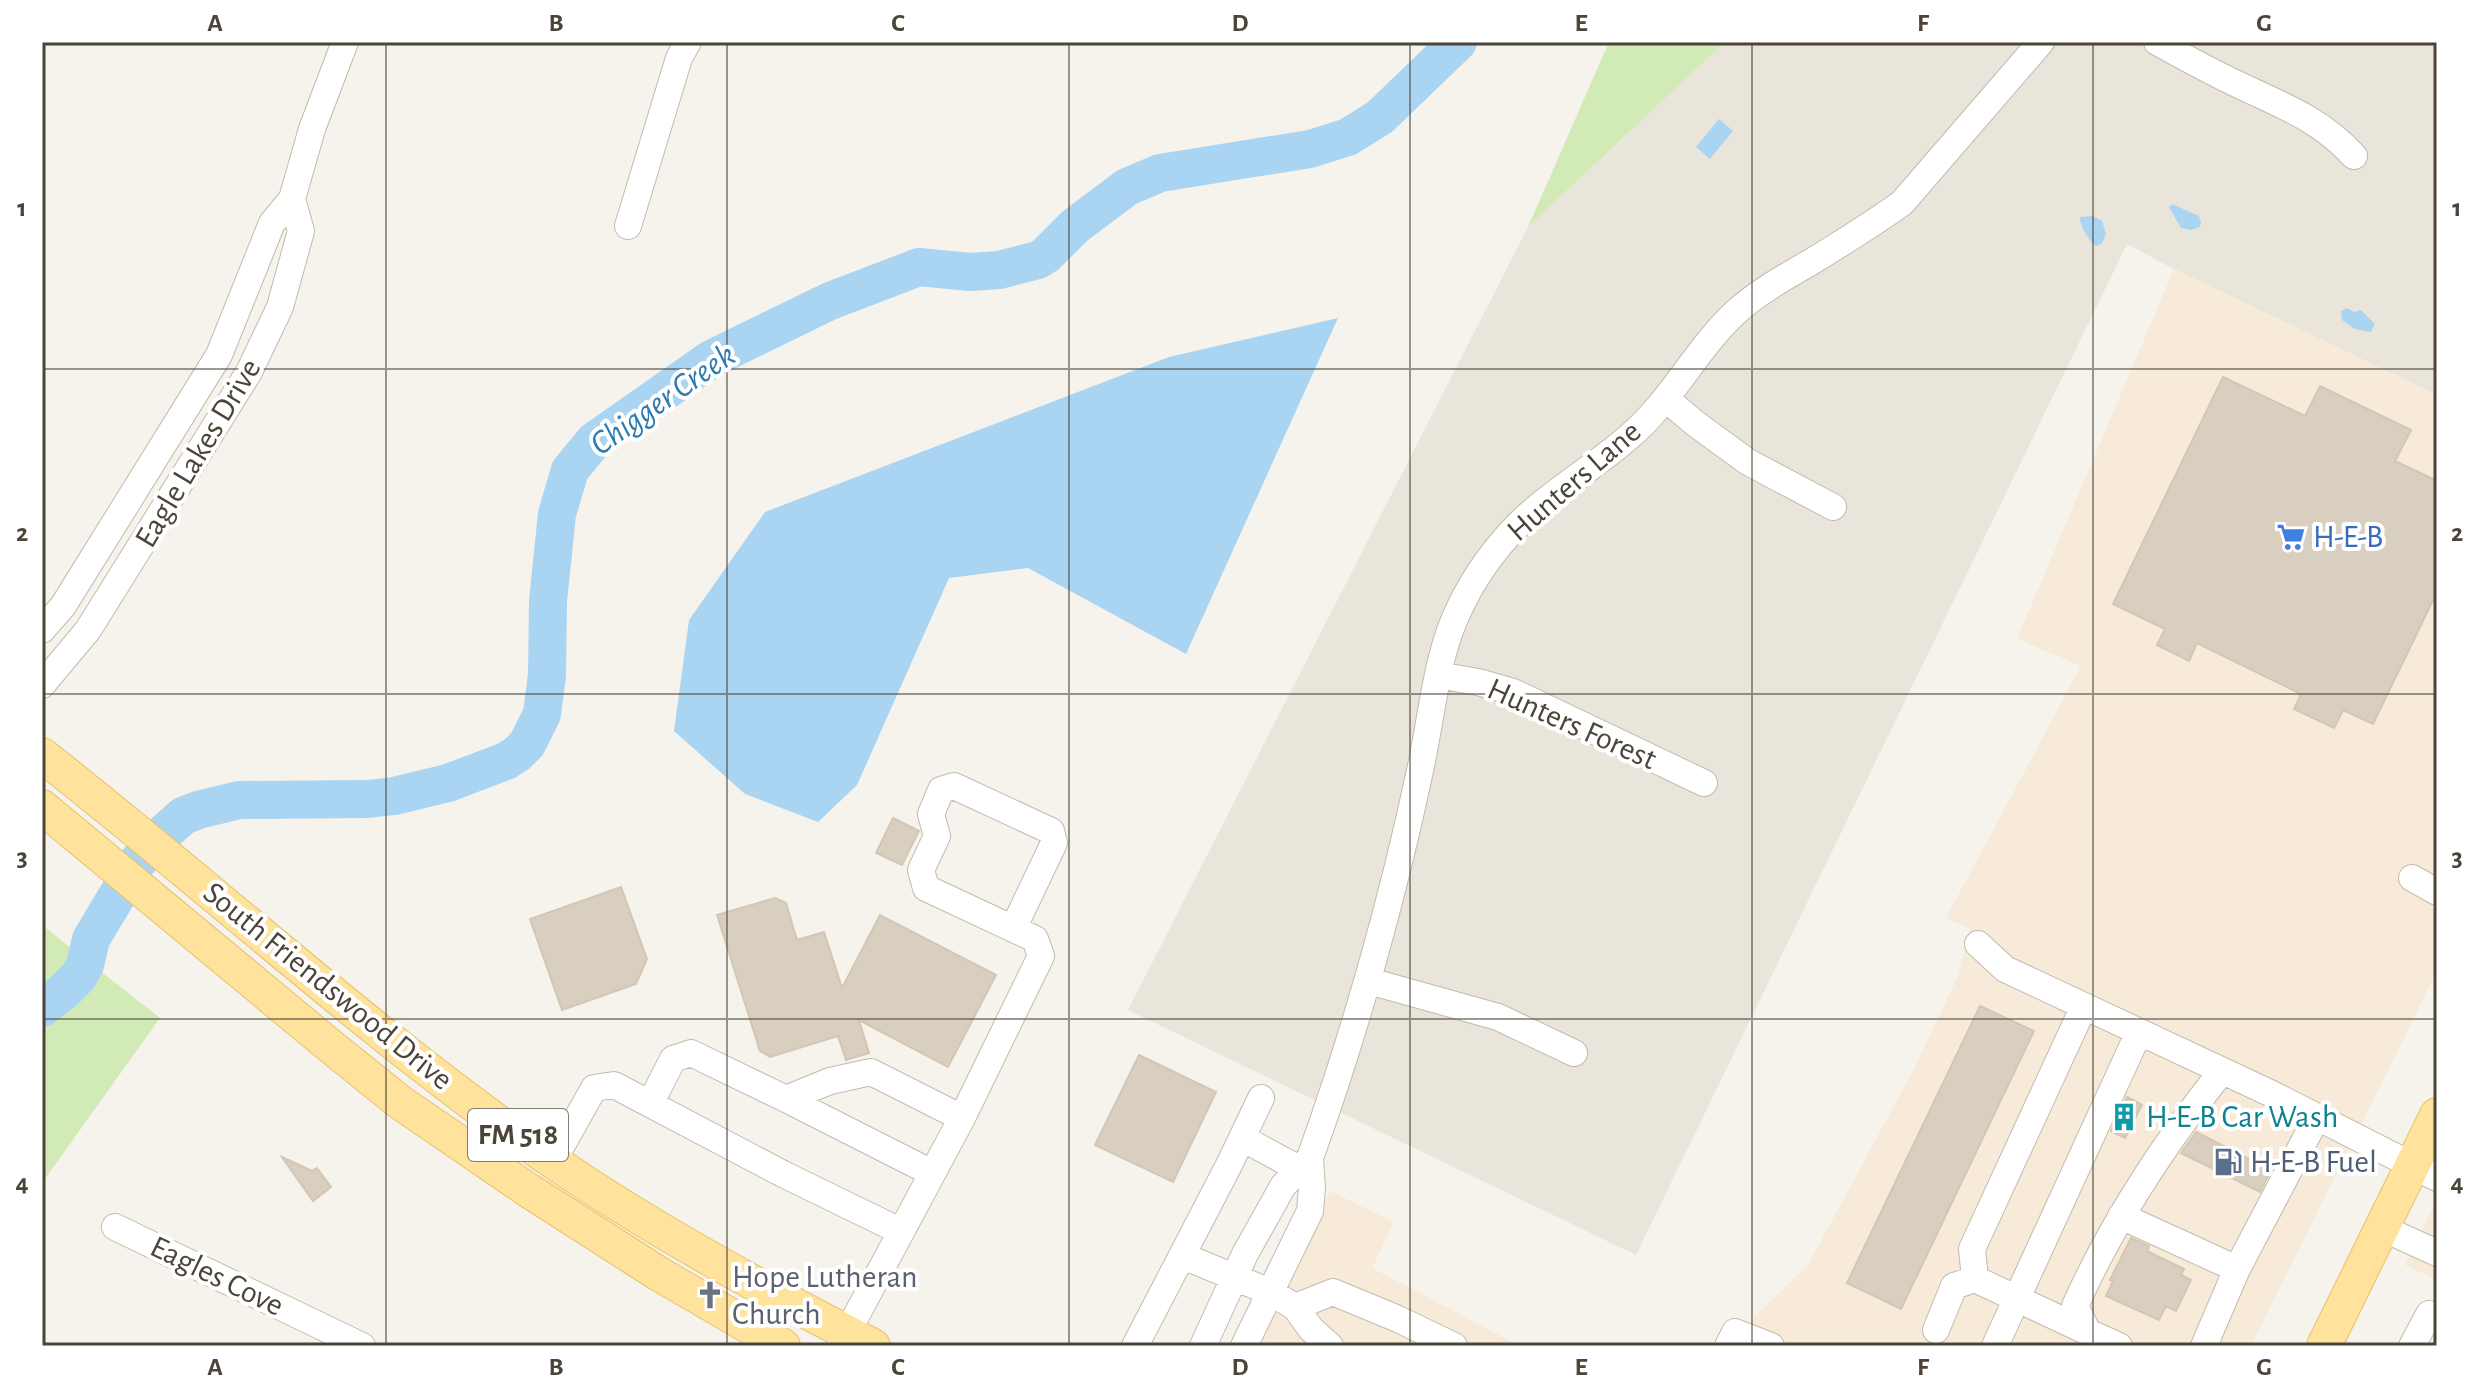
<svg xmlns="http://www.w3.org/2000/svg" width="2479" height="1388" font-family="'Alegreya Sans',sans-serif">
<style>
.residential{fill:#eae5da}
.commercial{fill:#f7ead8}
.green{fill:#d2eab5}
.water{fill:#a9d4f2}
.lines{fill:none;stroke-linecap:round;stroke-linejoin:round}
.river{stroke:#a9d4f2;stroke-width:38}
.building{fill:#d8cfc1;stroke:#d3c7b4;stroke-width:2}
.minor-casing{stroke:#c2bbae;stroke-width:28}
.major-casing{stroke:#e6c16a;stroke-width:36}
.minor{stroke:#fff;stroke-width:26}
.major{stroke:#ffe39c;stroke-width:34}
.grid{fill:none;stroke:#4b4439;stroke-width:2;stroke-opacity:0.55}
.labels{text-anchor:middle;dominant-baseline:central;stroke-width:8;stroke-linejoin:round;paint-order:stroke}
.shield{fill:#fff;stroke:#817c74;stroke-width:2}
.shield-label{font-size:30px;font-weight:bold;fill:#4b4439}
.street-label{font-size:32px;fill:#4b4439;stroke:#fff}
.shop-label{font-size:32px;fill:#366cbe;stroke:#fff;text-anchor:start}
.culture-label{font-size:32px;fill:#0d838f;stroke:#fff;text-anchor:start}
.service-label{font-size:32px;fill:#4e5e75;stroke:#fff;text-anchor:start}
.worship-label{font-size:32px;fill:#5b616d;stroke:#fff;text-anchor:start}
.water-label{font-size:34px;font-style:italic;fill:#2e7ab2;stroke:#fff}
.neatline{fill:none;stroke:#4b4439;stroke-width:3}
.grid-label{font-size:26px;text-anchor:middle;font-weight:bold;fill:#4b4439}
</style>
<rect width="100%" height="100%" fill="#f6f3ec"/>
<path class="residential" d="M1725,42H2437V395L2174,269L2127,244L1636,1255L1128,1010L1528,227Z"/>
<path class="commercial" d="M2174,269L2437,395V971L2251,1346H1737L1754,1317L1808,1265L1915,1067L1957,978L1970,929L1946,918L2081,666L2017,639Z
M1330,1191L1394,1222L1372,1268L1520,1346H1257Z
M2437,1199V1280L2405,1265Z"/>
<path class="green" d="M1609,42H1725L1528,227Z
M42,925L160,1018L42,1183Z"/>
<path class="water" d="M1719,119L1733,131L1710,159L1696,147Z
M2172,204L2199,216L2201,222L2200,227L2191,230L2181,228L2169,207Z
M2093,216L2102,221L2106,234L2102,243L2097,246C2090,244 2079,224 2080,217Z
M2347,308L2354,312L2361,310L2374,323V326L2371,332L2355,329L2342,320L2341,311Z
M1338,318L1186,654L1028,568L949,578L857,785L818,822L745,794L674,731L689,620L765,512L1169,357Z"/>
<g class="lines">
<path class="river" d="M42,1008L64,991L78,977L85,965L91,939L136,864L156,840L183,816L198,810L239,800L368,799L394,796L448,783L506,761L517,754L527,744L542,714L547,675L548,601L557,514L570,470L594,441L711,359L830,301L919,267L970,272L999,270L1038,260L1046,255L1075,226L1127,187L1160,173L1310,149L1348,137L1380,117L1458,42"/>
</g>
<path class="building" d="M2223,377L2305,416L2320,386L2411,430L2395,461L2437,481V592L2373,724L2343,710L2334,728L2294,709L2301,694L2197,643L2189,661L2157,645L2165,629L2113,604Z
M893,818L919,831L902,865L876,853Z
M621,887L647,959L636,984L562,1010L530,919Z
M775,898L786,903L797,940L824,932L842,988L880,915L996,975L948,1067L859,1020L869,1053L846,1060L838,1036L770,1057L760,1051L717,915Z
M1980,1006L2034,1031L1901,1309L1847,1283Z
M1139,1055L1216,1092L1173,1182L1095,1145Z
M2127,1097L2142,1105L2125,1138L2111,1131Z
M2196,1132L2271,1170L2260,1192L2181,1153Z
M282,1157L312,1171L317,1168L331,1187L313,1201Z
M2131,1238L2149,1246L2147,1251L2184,1269L2181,1275L2191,1280L2176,1311L2166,1306L2159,1320L2106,1296L2113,1281L2110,1280Z"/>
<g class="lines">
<defs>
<path id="minor" d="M2157,42C2184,57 2211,72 2239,85C2283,106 2320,119 2354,156
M628,226L679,58L688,42
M1666,399L1696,424L1748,462L1833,507
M42,630L63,606L219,355L272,223L292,199L312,129L345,42
M1438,675L1478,682L1513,692L1704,783
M42,685L88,630L249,372L280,307L301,231L292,199
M2412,878L2437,892
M1978,944L2005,969L2272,1094L2437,1178
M1369,981L1498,1017L1574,1053
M2084,1006L1972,1249L1975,1279L2088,1332
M786,1099L932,1173
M650,1104L673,1059L691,1053L786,1099L830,1081L871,1072L962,1118
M1242,1138L1299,1169
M553,1161L594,1088L614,1085L783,1174L900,1231
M2121,1216L2237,1269
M115,1227L362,1346
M2382,1228L2437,1253
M1183,1256L1270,1292L1295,1307L1311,1329L1330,1346
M1295,1307L1333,1292L1398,1319L1454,1346
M1936,1330L1954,1286L1975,1279
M840,1346L962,1118L1041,956L1035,939L926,888L921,870L937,836L931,814L941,790L954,786L1051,831L1054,843L1013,929
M1135,1346L1230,1163L1261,1098
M1203,1346L1245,1254L1283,1186L1310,1158
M1244,1346L1310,1211L1312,1188L1310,1158C1351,1044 1383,933 1410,816C1415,792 1421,769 1425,745C1434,698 1439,648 1461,605C1477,572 1499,543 1525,518C1558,488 1597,465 1630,436C1672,400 1696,349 1736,312C1758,292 1785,277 1811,262C1842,243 1873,224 1902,203L2041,42
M1728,1346L1735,1332L1771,1346
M1995,1346L2139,1032
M2119,1346L2088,1332L2075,1306C2113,1221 2164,1144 2222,1071
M2204,1346L2237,1269L2317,1117
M2412,1346L2429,1314L2437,1318"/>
<path id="major" d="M42,755C213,889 374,1038 554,1162C655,1231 764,1290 873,1346
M42,807L329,1045L401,1103L528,1190L659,1274L783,1346
M2324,1346L2437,1115"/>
</defs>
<use href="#minor" class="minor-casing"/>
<use href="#major" class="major-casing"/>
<use href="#minor" class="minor"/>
<use href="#major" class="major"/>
</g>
<path class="grid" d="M386,42V1346M727,42V1346M1069,42V1346M1410,42V1346M1752,42V1346M2093,42V1346M42,369H2437M42,694H2437M42,1019H2437"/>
<defs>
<symbol id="supermarket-bare" viewBox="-9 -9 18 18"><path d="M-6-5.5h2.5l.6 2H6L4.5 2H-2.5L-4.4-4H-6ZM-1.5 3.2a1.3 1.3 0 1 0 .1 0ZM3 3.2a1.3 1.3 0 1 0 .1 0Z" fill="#3f7fe0" stroke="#fff" stroke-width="2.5" paint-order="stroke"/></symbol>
<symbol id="building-bare" viewBox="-9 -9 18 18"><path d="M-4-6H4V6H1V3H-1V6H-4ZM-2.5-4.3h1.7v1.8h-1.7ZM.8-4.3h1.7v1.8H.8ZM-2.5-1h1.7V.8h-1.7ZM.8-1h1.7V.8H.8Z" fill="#0f9aa8" stroke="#fff" stroke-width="2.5" paint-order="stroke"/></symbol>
<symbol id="fuel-bare" viewBox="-9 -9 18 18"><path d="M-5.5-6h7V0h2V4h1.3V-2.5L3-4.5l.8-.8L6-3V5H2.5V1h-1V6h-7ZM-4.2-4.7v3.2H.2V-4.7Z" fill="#5c6f8a" stroke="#fff" stroke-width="2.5" paint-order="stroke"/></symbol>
<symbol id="church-bare" viewBox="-9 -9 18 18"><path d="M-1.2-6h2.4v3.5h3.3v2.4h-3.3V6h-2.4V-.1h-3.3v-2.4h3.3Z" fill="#6b7280" stroke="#fff" stroke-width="2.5" paint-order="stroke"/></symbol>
</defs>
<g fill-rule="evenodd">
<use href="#supermarket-bare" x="2271" y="517" width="40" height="40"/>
<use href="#building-bare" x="2104" y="1097" width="40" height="40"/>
<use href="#fuel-bare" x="2208" y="1142" width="40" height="40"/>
<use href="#church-bare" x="690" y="1275" width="40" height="40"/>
</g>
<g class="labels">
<rect class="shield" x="468" y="1109" width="100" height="52" rx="6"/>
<g class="shield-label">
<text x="518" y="1135">FM 518</text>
</g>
<g class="street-label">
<text transform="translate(198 453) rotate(-59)">Eagle Lakes Drive</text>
<text transform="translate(1574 481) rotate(-41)">Hunters Lane</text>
<text transform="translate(1572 724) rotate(24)">Hunters Forest</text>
<text transform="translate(328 986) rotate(39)">South Friendswood Drive</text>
<text transform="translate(217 1276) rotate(26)">Eagles Cove</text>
</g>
<g class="shop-label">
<text x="2313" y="537">H-E-B</text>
</g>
<g class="culture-label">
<text x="2146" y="1117">H-E-B Car Wash</text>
</g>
<g class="service-label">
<text x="2250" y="1162">H-E-B Fuel</text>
</g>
<g class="worship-label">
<text x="732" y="1277">Hope Lutheran<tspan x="732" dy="37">Church</tspan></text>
</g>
<g class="water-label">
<text transform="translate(663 400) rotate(-35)">Chigger Creek</text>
</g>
</g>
<rect width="2479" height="1388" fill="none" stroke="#ffffff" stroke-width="88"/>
<rect x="44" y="44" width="2391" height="1300" class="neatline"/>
<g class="grid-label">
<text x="215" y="31">A</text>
<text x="556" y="31">B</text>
<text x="898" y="31">C</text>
<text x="1240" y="31">D</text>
<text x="1581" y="31">E</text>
<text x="1923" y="31">F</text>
<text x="2264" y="31">G</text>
<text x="22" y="216">1</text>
<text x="2457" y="216">1</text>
<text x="22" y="541">2</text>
<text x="2457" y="541">2</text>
<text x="22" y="866">3</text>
<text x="2457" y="866">3</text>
<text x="22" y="1191">4</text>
<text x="2457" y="1191">4</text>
<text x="215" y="1375">A</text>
<text x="556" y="1375">B</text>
<text x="898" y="1375">C</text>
<text x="1240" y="1375">D</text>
<text x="1581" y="1375">E</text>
<text x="1923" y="1375">F</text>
<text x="2264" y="1375">G</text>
</g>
</svg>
